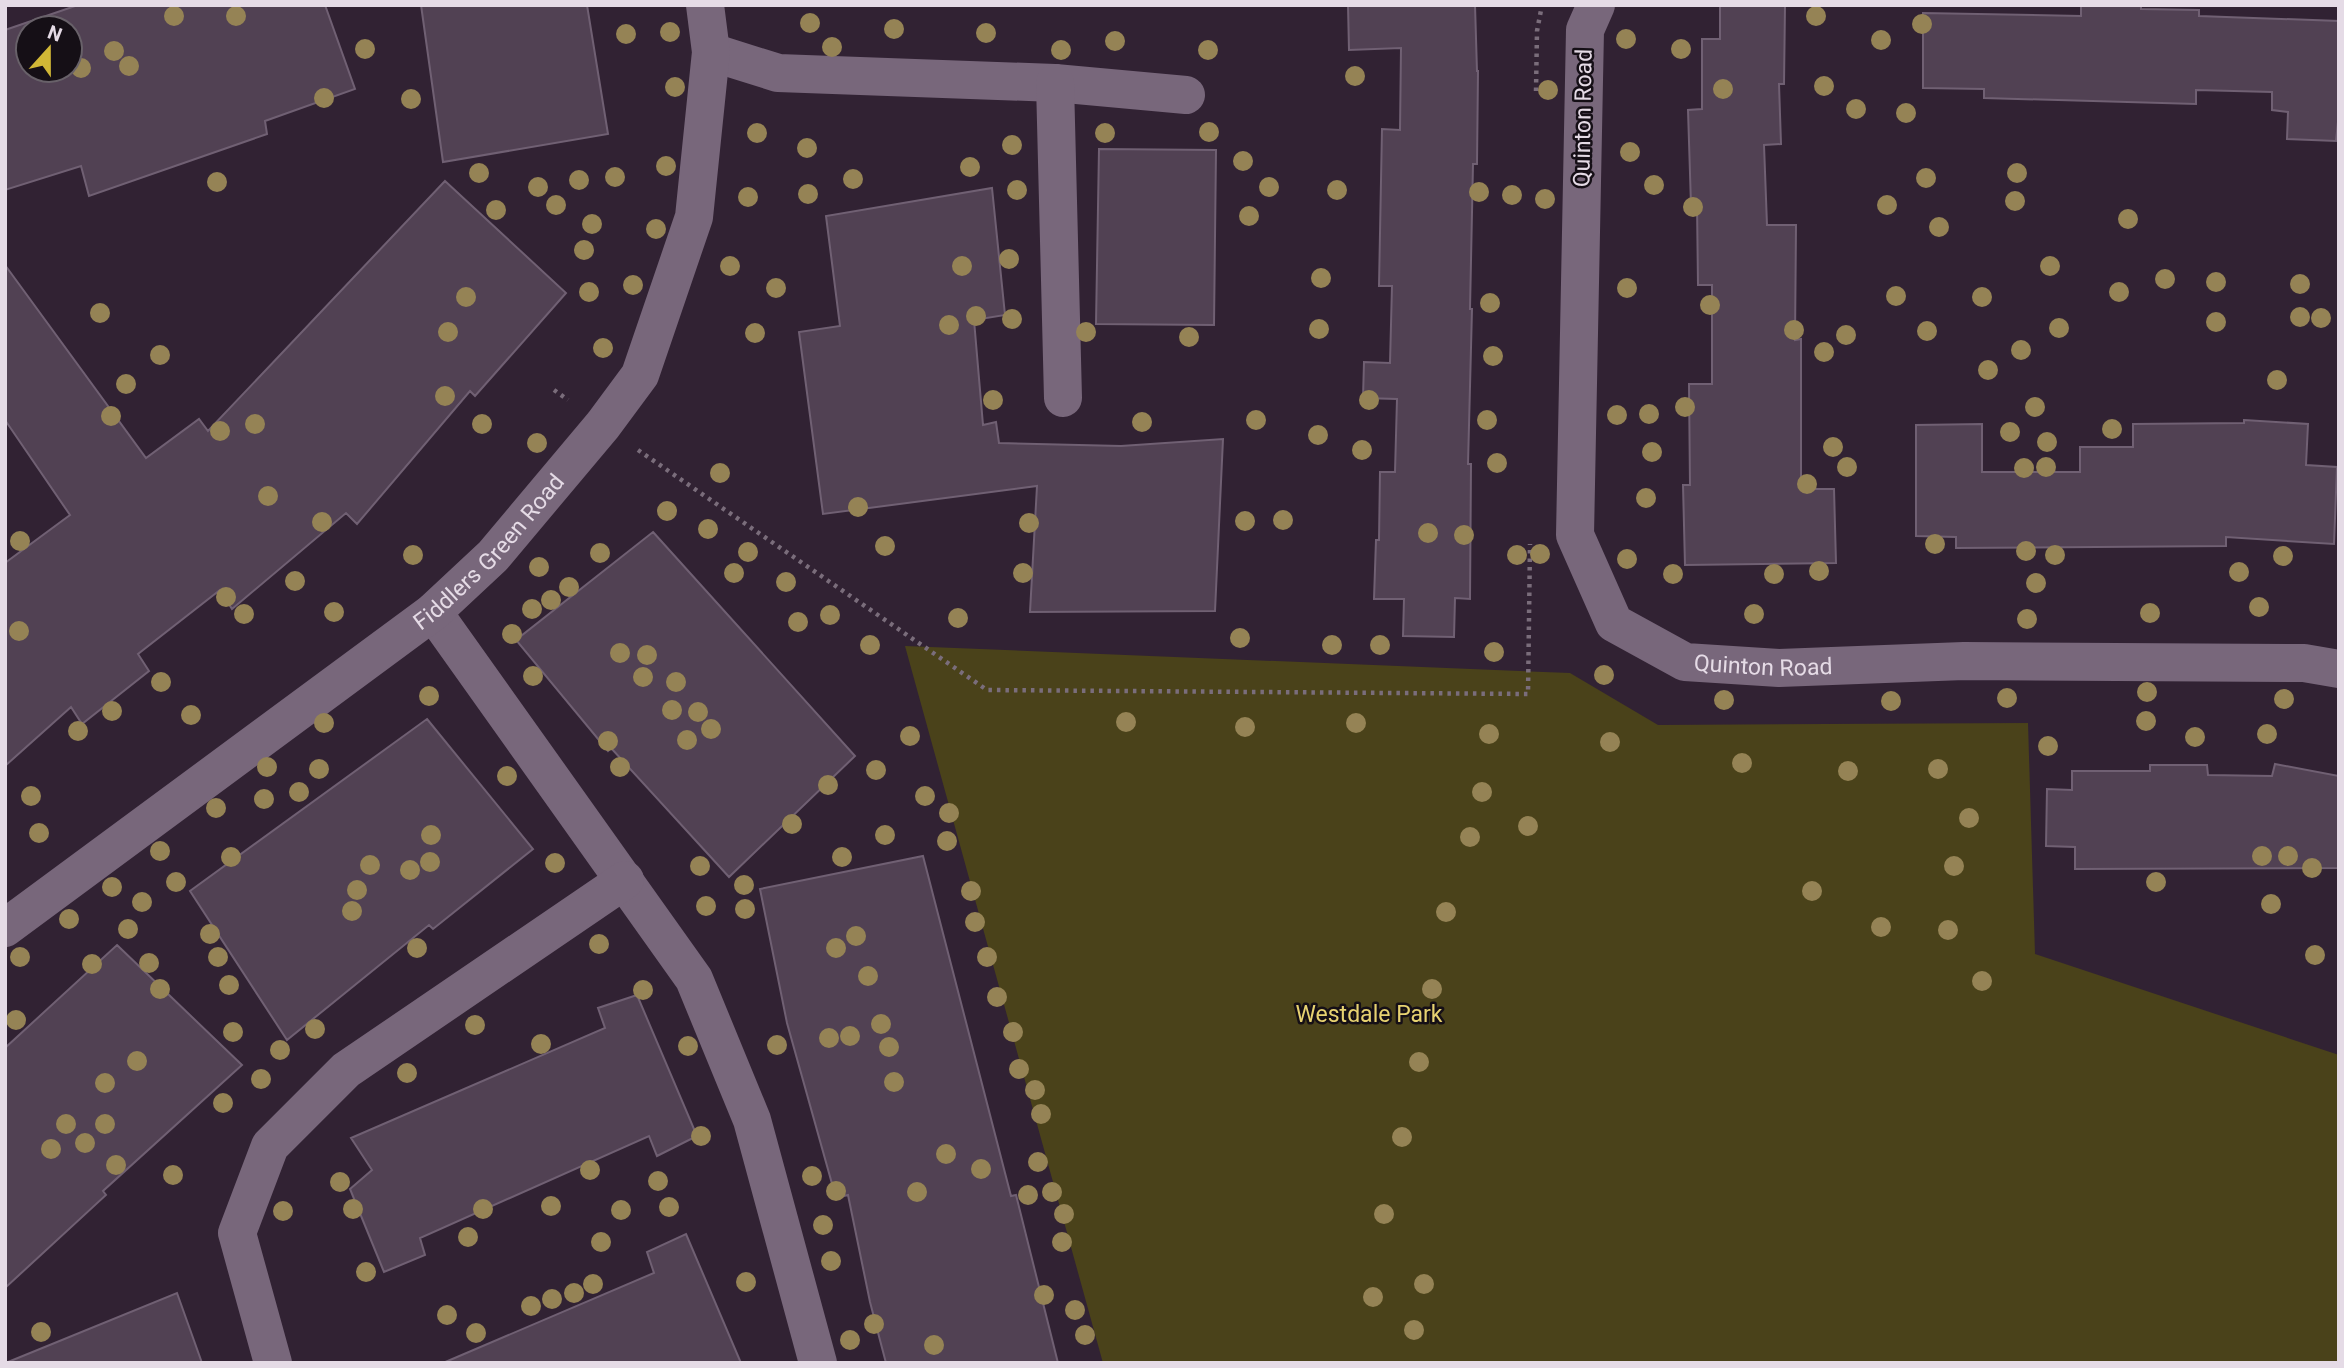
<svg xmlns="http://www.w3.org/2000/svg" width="2344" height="1368" font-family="Roboto,sans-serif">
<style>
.green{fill:#4a421a}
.building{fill:#514153;stroke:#706073;stroke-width:2;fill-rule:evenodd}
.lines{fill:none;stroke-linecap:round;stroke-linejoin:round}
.path{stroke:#7a6d7b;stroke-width:4.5;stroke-dasharray:3.5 5;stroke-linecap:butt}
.minor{stroke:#78677b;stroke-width:38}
.tree{fill:#958355}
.labels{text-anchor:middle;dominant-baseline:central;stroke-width:5;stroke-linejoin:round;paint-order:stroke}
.street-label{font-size:23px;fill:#e5dbe6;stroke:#150f16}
.park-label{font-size:23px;fill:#e7d271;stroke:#150f16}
</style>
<rect width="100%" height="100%" fill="#312233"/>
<path class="green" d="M905,646L1570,673L1658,725L2028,723L2035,954L2339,1055V1363H1103Z"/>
<path class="building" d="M78,5H325L355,89L265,121L267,134L89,196L81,166L5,190V30ZM28,28H70V70H28Z
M421,5H587L608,134L443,162Z
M1348,5H1475L1477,71H1478L1477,164H1473L1470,309H1472L1468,464H1471L1470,599L1455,598L1454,637L1403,636L1404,599H1374L1376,540H1379L1380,472H1395L1397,399L1363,398L1364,362L1390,363L1392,286H1379L1382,129L1400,130L1401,48L1349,50Z
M1720,5H1785L1784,84H1779L1781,144L1764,145L1767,225H1796L1795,340L1801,339V489H1834L1836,563L1685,565L1683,485H1690L1689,384H1712V285H1698L1697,204L1691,205L1688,110L1702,109V39H1720Z
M2081,5H2141V9L2199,10V16L2339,21V112L2336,141L2287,139L2288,112L2272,110V92L2196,90V104L1984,98V89L1923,88V13L2081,16Z
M1099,149L1216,150L1214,325L1096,324Z
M445,181L566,293L475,396L470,391L357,524L346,513L232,609L220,590L138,654L149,671L82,724L71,707L5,766V563L70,515L5,420V265L146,458L199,419L208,431Z
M992,188L1005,315L974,320L983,425L996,422L999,443L1121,446L1223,439L1215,611L1030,612L1037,486L823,514L799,332L840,326L826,216Z
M2244,420L2308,424L2306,465L2337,467L2334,544L2226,537V546L1956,548V537L1916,536V425L1982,424V472H2080V447H2133V424L2244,423Z
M653,532L855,756L729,877L611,748L608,751L516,640Z
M427,719L533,849L433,929L429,925L287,1040L190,891Z
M2275,764L2339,776V868L2075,869V847L2046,846L2047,789L2072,790V771H2150V765H2207L2208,775L2272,776Z
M923,856L1011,1196L1016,1195L1058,1363H886L870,1302L848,1195L836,1198L787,1023L760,889Z
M117,945L242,1065L103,1191L106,1195L5,1288V1048Z
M637,995L697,1136L657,1156L649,1136L420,1238L425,1255L384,1272L350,1189L372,1170L351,1138L605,1028L598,1008Z
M686,1234L741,1363H443L654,1273L647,1252Z
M177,1293L202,1363H8V1362Z"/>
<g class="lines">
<path class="path" d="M1536,91L1537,31L1542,5
M554,390L568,400
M638,450L987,690L1528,694L1530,544"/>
<g class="minor">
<path id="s1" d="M1596,5L1585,30L1575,535L1614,623L1685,662L1779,668L1964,661L2304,663L2339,669"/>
<path d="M711,52L778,73L1055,83L1186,95"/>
<path d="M1055,83L1063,398"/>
<path d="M433,612L694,979L752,1120L818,1363"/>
<path id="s2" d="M5,928L433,612L493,556L603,425L640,375L694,217L711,52L705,5"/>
<path d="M273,1363L237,1233L270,1146L346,1070L625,880"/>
</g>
</g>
<g class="tree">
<circle cx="174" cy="16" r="10"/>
<circle cx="236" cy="16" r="10"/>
<circle cx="1816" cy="16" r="10"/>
<circle cx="810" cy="23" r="10"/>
<circle cx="1922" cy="24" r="10"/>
<circle cx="894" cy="29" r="10"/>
<circle cx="670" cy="32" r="10"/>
<circle cx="986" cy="33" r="10"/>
<circle cx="626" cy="34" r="10"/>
<circle cx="1626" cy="39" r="10"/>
<circle cx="1881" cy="40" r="10"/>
<circle cx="1115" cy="41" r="10"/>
<circle cx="832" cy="47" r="10"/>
<circle cx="365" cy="49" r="10"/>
<circle cx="1681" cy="49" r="10"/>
<circle cx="1061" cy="50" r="10"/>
<circle cx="1208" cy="50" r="10"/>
<circle cx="114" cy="51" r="10"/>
<circle cx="129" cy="66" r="10"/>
<circle cx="81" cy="68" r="10"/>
<circle cx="1355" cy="76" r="10"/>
<circle cx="1824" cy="86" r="10"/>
<circle cx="675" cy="87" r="10"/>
<circle cx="1723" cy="89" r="10"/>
<circle cx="1548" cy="90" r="10"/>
<circle cx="324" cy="98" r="10"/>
<circle cx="411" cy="99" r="10"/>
<circle cx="1856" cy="109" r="10"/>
<circle cx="1906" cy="113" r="10"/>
<circle cx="1209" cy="132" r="10"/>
<circle cx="757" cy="133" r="10"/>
<circle cx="1105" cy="133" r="10"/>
<circle cx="1012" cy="145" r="10"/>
<circle cx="807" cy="148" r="10"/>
<circle cx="1630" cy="152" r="10"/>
<circle cx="1243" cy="161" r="10"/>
<circle cx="666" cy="166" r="10"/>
<circle cx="970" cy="167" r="10"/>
<circle cx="479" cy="173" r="10"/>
<circle cx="2017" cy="173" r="10"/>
<circle cx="615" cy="177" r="10"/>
<circle cx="1926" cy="178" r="10"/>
<circle cx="853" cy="179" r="10"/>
<circle cx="579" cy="180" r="10"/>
<circle cx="217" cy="182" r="10"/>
<circle cx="1654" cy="185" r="10"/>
<circle cx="538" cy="187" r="10"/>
<circle cx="1269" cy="187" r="10"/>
<circle cx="1017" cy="190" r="10"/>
<circle cx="1337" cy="190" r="10"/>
<circle cx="1479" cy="192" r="10"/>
<circle cx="808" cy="194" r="10"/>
<circle cx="1512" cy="195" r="10"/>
<circle cx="748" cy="197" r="10"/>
<circle cx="1545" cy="199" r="10"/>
<circle cx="2015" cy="201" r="10"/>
<circle cx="556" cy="205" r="10"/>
<circle cx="1887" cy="205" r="10"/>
<circle cx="1693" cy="207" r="10"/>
<circle cx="496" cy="210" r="10"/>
<circle cx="1249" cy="216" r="10"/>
<circle cx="2128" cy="219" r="10"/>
<circle cx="592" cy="224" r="10"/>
<circle cx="1939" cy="227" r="10"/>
<circle cx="656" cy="229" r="10"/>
<circle cx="584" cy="250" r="10"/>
<circle cx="1009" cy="259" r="10"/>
<circle cx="730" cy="266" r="10"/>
<circle cx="962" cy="266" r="10"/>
<circle cx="2050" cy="266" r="10"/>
<circle cx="1321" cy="278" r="10"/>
<circle cx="2165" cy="279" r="10"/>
<circle cx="2216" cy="282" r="10"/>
<circle cx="2300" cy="284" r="10"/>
<circle cx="633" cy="285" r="10"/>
<circle cx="776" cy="288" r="10"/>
<circle cx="1627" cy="288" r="10"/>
<circle cx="589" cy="292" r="10"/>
<circle cx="2119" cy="292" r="10"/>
<circle cx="1896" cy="296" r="10"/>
<circle cx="466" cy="297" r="10"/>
<circle cx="1982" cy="297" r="10"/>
<circle cx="1490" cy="303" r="10"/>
<circle cx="1710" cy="305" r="10"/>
<circle cx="100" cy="313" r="10"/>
<circle cx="976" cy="316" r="10"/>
<circle cx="2300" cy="317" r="10"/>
<circle cx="2321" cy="318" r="10"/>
<circle cx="1012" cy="319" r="10"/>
<circle cx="2216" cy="322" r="10"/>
<circle cx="949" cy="325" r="10"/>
<circle cx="2059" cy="328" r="10"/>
<circle cx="1319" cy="329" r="10"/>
<circle cx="1794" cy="330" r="10"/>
<circle cx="1927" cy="331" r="10"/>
<circle cx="448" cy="332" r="10"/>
<circle cx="1086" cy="332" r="10"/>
<circle cx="755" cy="333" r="10"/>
<circle cx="1846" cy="335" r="10"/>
<circle cx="1189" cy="337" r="10"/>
<circle cx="603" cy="348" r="10"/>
<circle cx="2021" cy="350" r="10"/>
<circle cx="1824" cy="352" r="10"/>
<circle cx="160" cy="355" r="10"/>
<circle cx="1493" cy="356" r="10"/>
<circle cx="1988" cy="370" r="10"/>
<circle cx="2277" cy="380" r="10"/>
<circle cx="126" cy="384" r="10"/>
<circle cx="445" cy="396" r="10"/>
<circle cx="993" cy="400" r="10"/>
<circle cx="1369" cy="400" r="10"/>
<circle cx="1685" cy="407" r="10"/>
<circle cx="2035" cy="407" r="10"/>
<circle cx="1649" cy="414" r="10"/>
<circle cx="1617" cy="415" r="10"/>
<circle cx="111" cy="416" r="10"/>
<circle cx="1256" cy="420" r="10"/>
<circle cx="1487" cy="420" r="10"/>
<circle cx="1142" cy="422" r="10"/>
<circle cx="255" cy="424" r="10"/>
<circle cx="482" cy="424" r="10"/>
<circle cx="2112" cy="429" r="10"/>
<circle cx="220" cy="431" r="10"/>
<circle cx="2010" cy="432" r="10"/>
<circle cx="1318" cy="435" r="10"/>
<circle cx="2047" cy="442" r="10"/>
<circle cx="537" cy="443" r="10"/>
<circle cx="1833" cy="447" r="10"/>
<circle cx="1362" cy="450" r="10"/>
<circle cx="1652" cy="452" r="10"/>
<circle cx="1497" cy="463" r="10"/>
<circle cx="1847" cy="467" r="10"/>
<circle cx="2046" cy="467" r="10"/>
<circle cx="2024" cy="468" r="10"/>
<circle cx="720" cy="473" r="10"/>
<circle cx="1807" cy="484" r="10"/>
<circle cx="268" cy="496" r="10"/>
<circle cx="1646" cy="498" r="10"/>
<circle cx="858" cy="507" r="10"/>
<circle cx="667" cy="511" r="10"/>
<circle cx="1283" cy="520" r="10"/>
<circle cx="1245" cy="521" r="10"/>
<circle cx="322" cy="522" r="10"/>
<circle cx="1029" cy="523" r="10"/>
<circle cx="708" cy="529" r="10"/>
<circle cx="1428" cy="533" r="10"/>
<circle cx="1464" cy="535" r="10"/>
<circle cx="20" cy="541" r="10"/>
<circle cx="1935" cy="544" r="10"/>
<circle cx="885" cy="546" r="10"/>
<circle cx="2026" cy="551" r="10"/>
<circle cx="748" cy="552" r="10"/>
<circle cx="600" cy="553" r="10"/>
<circle cx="1540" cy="554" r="10"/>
<circle cx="413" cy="555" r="10"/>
<circle cx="1517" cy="555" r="10"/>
<circle cx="2055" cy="555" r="10"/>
<circle cx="2283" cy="556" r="10"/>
<circle cx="1627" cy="559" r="10"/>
<circle cx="539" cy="567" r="10"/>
<circle cx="1819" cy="571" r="10"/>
<circle cx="2239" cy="572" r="10"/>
<circle cx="734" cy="573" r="10"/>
<circle cx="1023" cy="573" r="10"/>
<circle cx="1673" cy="574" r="10"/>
<circle cx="1774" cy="574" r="10"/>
<circle cx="295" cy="581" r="10"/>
<circle cx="786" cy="582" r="10"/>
<circle cx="2036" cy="583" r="10"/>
<circle cx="569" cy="587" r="10"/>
<circle cx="226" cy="597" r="10"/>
<circle cx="551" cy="600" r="10"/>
<circle cx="2259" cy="607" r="10"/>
<circle cx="532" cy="609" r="10"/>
<circle cx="334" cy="612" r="10"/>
<circle cx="2150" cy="613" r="10"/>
<circle cx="244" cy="614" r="10"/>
<circle cx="1754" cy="614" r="10"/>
<circle cx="830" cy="615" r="10"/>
<circle cx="958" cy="618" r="10"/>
<circle cx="2027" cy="619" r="10"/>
<circle cx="798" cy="622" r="10"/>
<circle cx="19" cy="631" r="10"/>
<circle cx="512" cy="634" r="10"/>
<circle cx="1240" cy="638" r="10"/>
<circle cx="870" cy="645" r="10"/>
<circle cx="1332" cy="645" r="10"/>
<circle cx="1380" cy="645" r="10"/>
<circle cx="1494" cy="652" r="10"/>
<circle cx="620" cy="653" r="10"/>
<circle cx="647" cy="655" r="10"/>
<circle cx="1604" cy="675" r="10"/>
<circle cx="533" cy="676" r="10"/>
<circle cx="643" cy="677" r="10"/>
<circle cx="161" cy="682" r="10"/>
<circle cx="676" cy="682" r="10"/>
<circle cx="2147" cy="692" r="10"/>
<circle cx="429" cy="696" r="10"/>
<circle cx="2007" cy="698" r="10"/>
<circle cx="2284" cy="699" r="10"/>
<circle cx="1724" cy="700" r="10"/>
<circle cx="1891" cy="701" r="10"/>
<circle cx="672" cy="710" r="10"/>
<circle cx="112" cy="711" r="10"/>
<circle cx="698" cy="712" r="10"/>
<circle cx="191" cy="715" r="10"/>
<circle cx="2146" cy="721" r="10"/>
<circle cx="1126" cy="722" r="10"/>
<circle cx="324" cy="723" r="10"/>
<circle cx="1356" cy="723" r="10"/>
<circle cx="1245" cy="727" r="10"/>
<circle cx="711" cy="729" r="10"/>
<circle cx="78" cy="731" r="10"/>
<circle cx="1489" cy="734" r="10"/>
<circle cx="2267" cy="734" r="10"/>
<circle cx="910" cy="736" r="10"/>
<circle cx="2195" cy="737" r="10"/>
<circle cx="687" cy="740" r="10"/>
<circle cx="608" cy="741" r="10"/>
<circle cx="1610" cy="742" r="10"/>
<circle cx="2048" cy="746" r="10"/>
<circle cx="1742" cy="763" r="10"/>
<circle cx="267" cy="767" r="10"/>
<circle cx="620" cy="767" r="10"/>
<circle cx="319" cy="769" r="10"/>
<circle cx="1938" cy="769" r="10"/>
<circle cx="876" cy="770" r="10"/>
<circle cx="1848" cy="771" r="10"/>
<circle cx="507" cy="776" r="10"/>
<circle cx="828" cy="785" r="10"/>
<circle cx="299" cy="792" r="10"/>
<circle cx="1482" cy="792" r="10"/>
<circle cx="31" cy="796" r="10"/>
<circle cx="925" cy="796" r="10"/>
<circle cx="264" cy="799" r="10"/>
<circle cx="216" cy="808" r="10"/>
<circle cx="949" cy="813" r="10"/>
<circle cx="1969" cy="818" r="10"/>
<circle cx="792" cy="824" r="10"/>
<circle cx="1528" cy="826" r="10"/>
<circle cx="39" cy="833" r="10"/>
<circle cx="431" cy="835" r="10"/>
<circle cx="885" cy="835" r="10"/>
<circle cx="1470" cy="837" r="10"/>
<circle cx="947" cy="841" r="10"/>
<circle cx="160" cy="851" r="10"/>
<circle cx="2262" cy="856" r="10"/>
<circle cx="2288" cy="856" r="10"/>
<circle cx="231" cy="857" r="10"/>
<circle cx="842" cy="857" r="10"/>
<circle cx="430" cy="862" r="10"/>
<circle cx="555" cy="863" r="10"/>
<circle cx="370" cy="865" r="10"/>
<circle cx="700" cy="866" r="10"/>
<circle cx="1954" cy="866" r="10"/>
<circle cx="2312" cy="868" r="10"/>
<circle cx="410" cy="870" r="10"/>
<circle cx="176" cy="882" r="10"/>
<circle cx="2156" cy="882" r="10"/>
<circle cx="744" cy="885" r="10"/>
<circle cx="112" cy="887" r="10"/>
<circle cx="357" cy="890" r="10"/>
<circle cx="971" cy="891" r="10"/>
<circle cx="1812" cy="891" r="10"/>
<circle cx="142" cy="902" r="10"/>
<circle cx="2271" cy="904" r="10"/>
<circle cx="706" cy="906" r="10"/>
<circle cx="745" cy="909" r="10"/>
<circle cx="352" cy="911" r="10"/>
<circle cx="1446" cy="912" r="10"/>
<circle cx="69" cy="919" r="10"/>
<circle cx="975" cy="922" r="10"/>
<circle cx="1881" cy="927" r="10"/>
<circle cx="128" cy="929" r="10"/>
<circle cx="1948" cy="930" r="10"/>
<circle cx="210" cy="934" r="10"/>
<circle cx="856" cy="936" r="10"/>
<circle cx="599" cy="944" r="10"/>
<circle cx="417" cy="948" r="10"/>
<circle cx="836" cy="948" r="10"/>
<circle cx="2315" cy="955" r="10"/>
<circle cx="20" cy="957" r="10"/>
<circle cx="218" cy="957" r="10"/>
<circle cx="987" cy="957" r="10"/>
<circle cx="149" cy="963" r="10"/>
<circle cx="92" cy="964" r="10"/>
<circle cx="868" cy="976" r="10"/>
<circle cx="1982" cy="981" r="10"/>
<circle cx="229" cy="985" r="10"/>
<circle cx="160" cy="989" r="10"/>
<circle cx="1432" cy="989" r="10"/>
<circle cx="643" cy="990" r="10"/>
<circle cx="997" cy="997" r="10"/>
<circle cx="16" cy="1020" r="10"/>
<circle cx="881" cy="1024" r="10"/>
<circle cx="475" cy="1025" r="10"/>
<circle cx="315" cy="1029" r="10"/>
<circle cx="233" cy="1032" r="10"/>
<circle cx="1013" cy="1032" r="10"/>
<circle cx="850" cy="1036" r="10"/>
<circle cx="829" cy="1038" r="10"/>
<circle cx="541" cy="1044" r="10"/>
<circle cx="777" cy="1045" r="10"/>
<circle cx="688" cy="1046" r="10"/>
<circle cx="889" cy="1047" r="10"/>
<circle cx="280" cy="1050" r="10"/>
<circle cx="137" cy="1061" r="10"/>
<circle cx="1419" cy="1062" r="10"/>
<circle cx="1019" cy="1069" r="10"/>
<circle cx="407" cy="1073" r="10"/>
<circle cx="261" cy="1079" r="10"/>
<circle cx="894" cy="1082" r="10"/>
<circle cx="105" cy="1083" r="10"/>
<circle cx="1035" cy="1090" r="10"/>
<circle cx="223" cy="1103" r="10"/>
<circle cx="1041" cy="1114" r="10"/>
<circle cx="66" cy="1124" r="10"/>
<circle cx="105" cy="1124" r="10"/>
<circle cx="701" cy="1136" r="10"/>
<circle cx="1402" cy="1137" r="10"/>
<circle cx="85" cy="1143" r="10"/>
<circle cx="51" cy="1149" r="10"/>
<circle cx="946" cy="1154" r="10"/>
<circle cx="1038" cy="1162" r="10"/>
<circle cx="116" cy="1165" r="10"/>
<circle cx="981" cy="1169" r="10"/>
<circle cx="590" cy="1170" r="10"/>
<circle cx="173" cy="1175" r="10"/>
<circle cx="812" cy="1176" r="10"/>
<circle cx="658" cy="1181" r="10"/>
<circle cx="340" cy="1182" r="10"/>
<circle cx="836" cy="1191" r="10"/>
<circle cx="917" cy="1192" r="10"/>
<circle cx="1052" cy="1192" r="10"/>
<circle cx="1028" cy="1195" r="10"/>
<circle cx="551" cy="1206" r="10"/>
<circle cx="669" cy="1207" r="10"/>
<circle cx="353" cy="1209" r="10"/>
<circle cx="483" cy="1209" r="10"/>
<circle cx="621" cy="1210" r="10"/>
<circle cx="283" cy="1211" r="10"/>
<circle cx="1064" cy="1214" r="10"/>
<circle cx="1384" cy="1214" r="10"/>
<circle cx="823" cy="1225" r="10"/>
<circle cx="468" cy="1237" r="10"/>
<circle cx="601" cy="1242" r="10"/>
<circle cx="1062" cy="1242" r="10"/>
<circle cx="831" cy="1261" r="10"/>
<circle cx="366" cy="1272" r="10"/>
<circle cx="746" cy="1282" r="10"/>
<circle cx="593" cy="1284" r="10"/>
<circle cx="1424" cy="1284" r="10"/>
<circle cx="574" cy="1293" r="10"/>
<circle cx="1044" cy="1295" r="10"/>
<circle cx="1373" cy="1297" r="10"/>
<circle cx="552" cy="1299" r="10"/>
<circle cx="531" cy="1306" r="10"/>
<circle cx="1075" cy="1310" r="10"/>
<circle cx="447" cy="1315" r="10"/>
<circle cx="874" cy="1324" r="10"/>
<circle cx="1414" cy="1330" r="10"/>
<circle cx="41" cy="1332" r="10"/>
<circle cx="476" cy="1333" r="10"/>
<circle cx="1085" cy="1335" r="10"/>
<circle cx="850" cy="1340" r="10"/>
<circle cx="934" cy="1345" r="10"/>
</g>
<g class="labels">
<g class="street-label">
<text transform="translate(1583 118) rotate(-89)">Quinton Road</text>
<text stroke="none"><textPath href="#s2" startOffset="614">Fiddlers Green Road</textPath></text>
<text stroke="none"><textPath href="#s1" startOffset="788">Quinton Road</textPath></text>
</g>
<g class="park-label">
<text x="1369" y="1014">Westdale Park</text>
</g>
</g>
<rect width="2344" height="1368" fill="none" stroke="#e5dbe6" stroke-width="14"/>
<g transform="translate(49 49) rotate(21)"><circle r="33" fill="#150f16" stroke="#686169" stroke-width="2"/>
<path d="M0-5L12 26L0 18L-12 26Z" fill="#d1b736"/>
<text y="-10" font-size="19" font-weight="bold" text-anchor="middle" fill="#e5dbe6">N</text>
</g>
</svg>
